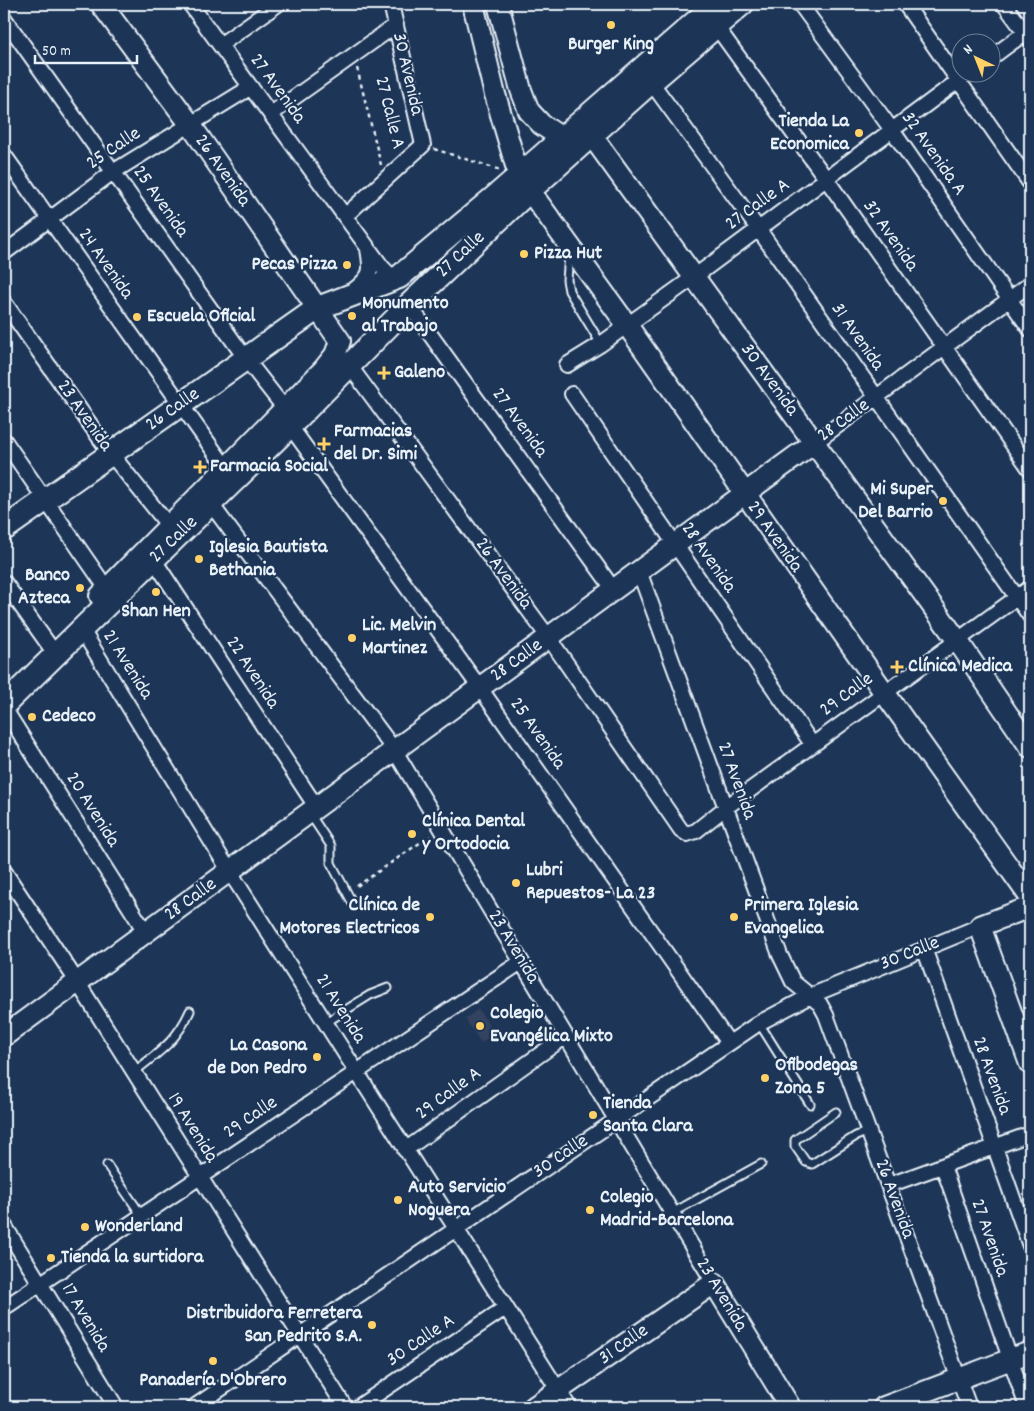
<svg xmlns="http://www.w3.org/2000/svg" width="1034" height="1411" font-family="Dekko,sans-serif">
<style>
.built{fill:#32425f}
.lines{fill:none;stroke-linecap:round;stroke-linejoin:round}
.lane-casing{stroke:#e8f1f8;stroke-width:11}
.street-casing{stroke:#e8f1f8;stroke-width:18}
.secondary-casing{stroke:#e8f1f8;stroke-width:24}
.primary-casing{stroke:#e8f1f8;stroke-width:26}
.path{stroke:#e8f1f8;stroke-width:2.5;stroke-dasharray:4 4;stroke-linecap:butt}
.lane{stroke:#1d3557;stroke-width:7}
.street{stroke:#1d3557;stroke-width:14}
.secondary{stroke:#1d3557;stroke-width:20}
.primary{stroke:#1d3557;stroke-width:22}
.poi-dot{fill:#ffd166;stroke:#1d3557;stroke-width:2}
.labels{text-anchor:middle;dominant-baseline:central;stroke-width:4.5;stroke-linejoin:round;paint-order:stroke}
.poi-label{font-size:20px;font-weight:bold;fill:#e8f1f8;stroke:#1d3557;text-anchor:start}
.street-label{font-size:20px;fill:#e8f1f8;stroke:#1d3557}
</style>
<rect width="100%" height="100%" fill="#1d3557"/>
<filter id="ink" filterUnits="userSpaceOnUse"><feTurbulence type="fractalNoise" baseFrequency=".02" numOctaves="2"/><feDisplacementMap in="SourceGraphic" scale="10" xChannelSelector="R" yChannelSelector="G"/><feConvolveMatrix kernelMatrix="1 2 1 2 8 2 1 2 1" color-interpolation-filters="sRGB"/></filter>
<g filter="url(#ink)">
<path class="built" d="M478,1009L495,1033L481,1043L465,1019Z"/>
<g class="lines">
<defs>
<path id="lane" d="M569,254L567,280L569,291L601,344
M310,814L331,846V863L353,904
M325,1023L370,995L388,988
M759,1023L810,1104
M134,1072C159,1052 176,1042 190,1011
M836,1112L795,1140V1146L806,1162L812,1164L856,1136L869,1131
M107,1165L142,1216
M672,1213L761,1164"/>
<path id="street" d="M190,4L382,267L389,274L399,277
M800,4L892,130L1030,329
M905,4L1030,183
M1004,4L1030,39
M4,18L246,359L285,409
M716,26L827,180L1030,469
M220,45L278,4
M992,57L1030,29
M651,82L759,230L1030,616
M271,114L396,25
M4,155L226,468
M345,216L423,145L391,4
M4,253L113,172L251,87
M354,290C372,275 372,272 368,249
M4,302L111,454L169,526
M409,305L614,590
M349,365L549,638L681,830L687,834L696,831L725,808L1030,588
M567,365L601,344L694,277L970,72
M572,394L812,744
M290,426L480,688L729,1043
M4,440L107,589
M814,443L1030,284
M211,504L395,751L714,1283
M154,560L317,808
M639,571L780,955L793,982L820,1004L826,1015L969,1407
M4,582L56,655
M82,630L230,872L569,1407
M4,708L146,933
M4,871L78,983L345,1407
M924,948L1030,1246
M405,1150L566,1036
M943,1166L1027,1407
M889,1185L1030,1134
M4,1225L116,1407
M4,1308L521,962
M194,1407L759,1023L810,996L980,926
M358,1407L505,1308"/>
<path id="secondary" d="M473,4L494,91L519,176L627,325L884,692L1030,897
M498,4L521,90L529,111L542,125L562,138L592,136L957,640L1030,747
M100,596L323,370L335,355L340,341L190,124L101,4
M1030,907L980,926L1030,1064
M4,1036L814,443
M534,1407L714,1283L790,1407
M884,1407L1030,1352"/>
<path id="primary" d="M4,529L318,308L399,277L497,195L716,4
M4,705L290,426L409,305L530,190L651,82L742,4"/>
</defs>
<use href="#lane" class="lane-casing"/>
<use href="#street" class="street-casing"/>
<use href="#secondary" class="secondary-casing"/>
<use href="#primary" class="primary-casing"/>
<path class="path" d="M357,68L381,165
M434,149L500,170
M357,886L430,836"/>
<use href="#lane" class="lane"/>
<use href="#street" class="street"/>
<use href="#secondary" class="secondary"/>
<use href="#primary" class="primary"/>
</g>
</g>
<g class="poi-dot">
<circle cx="611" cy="25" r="5"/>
<circle cx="859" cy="133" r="5"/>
<circle cx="524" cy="254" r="5"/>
<circle cx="347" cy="265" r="5"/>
<circle cx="352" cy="316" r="5"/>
<circle cx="137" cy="317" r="5"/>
<path d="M381.5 365.5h5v5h5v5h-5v5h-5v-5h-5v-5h5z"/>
<path d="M321.5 436.5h5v5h5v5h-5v5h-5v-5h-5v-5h5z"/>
<path d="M197.5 459.5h5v5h5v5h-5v5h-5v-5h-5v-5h5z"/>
<circle cx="943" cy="501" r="5"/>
<circle cx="199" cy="559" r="5"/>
<circle cx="80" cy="588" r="5"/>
<circle cx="156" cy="592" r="5"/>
<circle cx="352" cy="638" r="5"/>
<path d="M894.5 659.5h5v5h5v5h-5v5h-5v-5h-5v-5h5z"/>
<circle cx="32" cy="717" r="5"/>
<circle cx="412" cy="834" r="5"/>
<circle cx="516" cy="883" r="5"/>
<circle cx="430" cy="917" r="5"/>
<circle cx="734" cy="917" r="5"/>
<circle cx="480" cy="1026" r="5"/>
<circle cx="317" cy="1057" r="5"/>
<circle cx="765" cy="1078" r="5"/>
<circle cx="593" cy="1115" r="5"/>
<circle cx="398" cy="1200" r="5"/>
<circle cx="590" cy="1210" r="5"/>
<circle cx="85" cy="1227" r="5"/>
<circle cx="51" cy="1258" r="5"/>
<circle cx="372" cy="1325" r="5"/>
<circle cx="213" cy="1361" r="5"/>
</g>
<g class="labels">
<g class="poi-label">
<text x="611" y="45" text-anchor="middle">Burger King</text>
<text x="849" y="122" text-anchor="end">Tienda La<tspan x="849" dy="23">Economica</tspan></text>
<text x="534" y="254">Pizza Hut</text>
<text x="337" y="265" text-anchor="end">Pecas Pizza</text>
<text x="362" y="304">Monumento<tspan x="362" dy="23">al Trabajo</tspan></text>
<text x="147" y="317">Escuela Oficial</text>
<text x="394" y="373">Galeno</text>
<text x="334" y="432">Farmacias<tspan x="334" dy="23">del Dr. Simi</tspan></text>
<text x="210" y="467">Farmacia Social</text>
<text x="933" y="490" text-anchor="end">Mi Super<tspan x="933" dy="23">Del Barrio</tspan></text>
<text x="209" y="548">Iglesia Bautista<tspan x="209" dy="23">Bethania</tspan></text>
<text x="70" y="576" text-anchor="end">Banco<tspan x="70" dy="23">Azteca</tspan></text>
<text x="156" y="612" text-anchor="middle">Shan Hen</text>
<text x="362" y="626">Lic. Melvin<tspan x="362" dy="23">Martinez</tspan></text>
<text x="908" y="667">Clínica Medica</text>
<text x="42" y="717">Cedeco</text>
<text x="422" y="822">Clínica Dental<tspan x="422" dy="23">y Ortodocia</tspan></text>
<text x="526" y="871">Lubri<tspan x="526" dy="23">Repuestos- La 23</tspan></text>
<text x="420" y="906" text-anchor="end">Clínica de<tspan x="420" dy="23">Motores Electricos</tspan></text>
<text x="744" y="906">Primera Iglesia<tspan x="744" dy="23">Evangelica</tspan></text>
<text x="490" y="1014">Colegio<tspan x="490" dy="23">Evangélica Mixto</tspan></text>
<text x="307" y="1046" text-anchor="end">La Casona<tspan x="307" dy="23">de Don Pedro</tspan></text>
<text x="775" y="1066">Ofibodegas<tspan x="775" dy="23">Zona 5</tspan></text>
<text x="603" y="1104">Tienda<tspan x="603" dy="23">Santa Clara</tspan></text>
<text x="408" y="1188">Auto Servicio<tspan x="408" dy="23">Noguera</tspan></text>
<text x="600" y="1198">Colegio<tspan x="600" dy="23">Madrid-Barcelona</tspan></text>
<text x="95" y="1227">Wonderland</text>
<text x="61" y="1258">Tienda la surtidora</text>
<text x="362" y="1314" text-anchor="end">Distribuidora Ferretera<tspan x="362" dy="23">San Pedrito S.A.</tspan></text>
<text x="213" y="1381" text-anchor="middle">Panadería D'Obrero</text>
</g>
<g class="street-label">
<text transform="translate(407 74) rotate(77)">30 Avenida</text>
<text transform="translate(277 89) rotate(54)">27 Avenida</text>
<text transform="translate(389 113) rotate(76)">27 Calle A</text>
<text transform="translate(114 149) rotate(-34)">25 Calle</text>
<text transform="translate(933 154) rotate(55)">32 Avenida A</text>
<text transform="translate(222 171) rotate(55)">26 Avenida</text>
<text transform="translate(160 202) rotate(55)">25 Avenida</text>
<text transform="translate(758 205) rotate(-36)">27 Calle A</text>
<text transform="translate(890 236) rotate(55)">32 Avenida</text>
<text transform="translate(461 255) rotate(-43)">27 Calle</text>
<text transform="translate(105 264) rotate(55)">24 Avenida</text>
<text transform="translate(857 337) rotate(55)">31 Avenida</text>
<text transform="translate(769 380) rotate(54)">30 Avenida</text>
<text transform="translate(173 410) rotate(-35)">26 Calle</text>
<text transform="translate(84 416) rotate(55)">23 Avenida</text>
<text transform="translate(844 421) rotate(-36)">28 Calle</text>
<text transform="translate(519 423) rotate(54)">27 Avenida</text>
<text transform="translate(774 537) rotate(55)">29 Avenida</text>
<text transform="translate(174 540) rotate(-44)">27 Calle</text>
<text transform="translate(708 558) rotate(55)">28 Avenida</text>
<text transform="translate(503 574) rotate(54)">26 Avenida</text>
<text transform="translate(517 661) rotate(-36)">28 Calle</text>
<text transform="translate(127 665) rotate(58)">21 Avenida</text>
<text transform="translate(252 673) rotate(57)">22 Avenida</text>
<text transform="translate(847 695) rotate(-36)">29 Calle</text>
<text transform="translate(537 734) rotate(55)">25 Avenida</text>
<text transform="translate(736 781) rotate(70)">27 Avenida</text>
<text transform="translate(92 810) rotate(58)">20 Avenida</text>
<text transform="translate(191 900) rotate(-36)">28 Calle</text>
<text transform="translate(513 947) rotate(59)">23 Avenida</text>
<text transform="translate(910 954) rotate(-22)">30 Calle</text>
<text transform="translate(340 1009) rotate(58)">21 Avenida</text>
<text transform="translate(991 1076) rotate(70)">28 Avenida</text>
<text transform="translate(449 1094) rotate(-36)">29 Calle A</text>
<text transform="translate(251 1118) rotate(-34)">29 Calle</text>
<text transform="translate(192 1128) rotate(58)">19 Avenida</text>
<text transform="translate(561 1157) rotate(-34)">30 Calle</text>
<text transform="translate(894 1199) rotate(70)">26 Avenida</text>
<text transform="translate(989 1238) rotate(71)">27 Avenida</text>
<text transform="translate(721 1295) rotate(59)">23 Avenida</text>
<text transform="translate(85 1318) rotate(59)">17 Avenida</text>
<text transform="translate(421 1341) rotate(-34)">30 Calle A</text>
<text transform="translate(624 1345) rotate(-35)">31 Calle</text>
</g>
</g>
<rect width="1034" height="1411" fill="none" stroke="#1d3557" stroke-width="20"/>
<rect x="10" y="10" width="1014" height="1391" fill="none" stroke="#e8f1f8" stroke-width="2" filter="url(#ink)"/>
<g transform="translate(976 58) rotate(317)"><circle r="24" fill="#1d3557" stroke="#6e8097"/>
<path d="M0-4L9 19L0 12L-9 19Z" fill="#ffd166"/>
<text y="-8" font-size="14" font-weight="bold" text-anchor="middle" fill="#e8f1f8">N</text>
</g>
<path d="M35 55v8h102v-8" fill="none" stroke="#e8f1f8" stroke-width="2.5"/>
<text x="42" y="55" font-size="15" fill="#e8f1f8" stroke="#1d3557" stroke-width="4" paint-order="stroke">50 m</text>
</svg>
